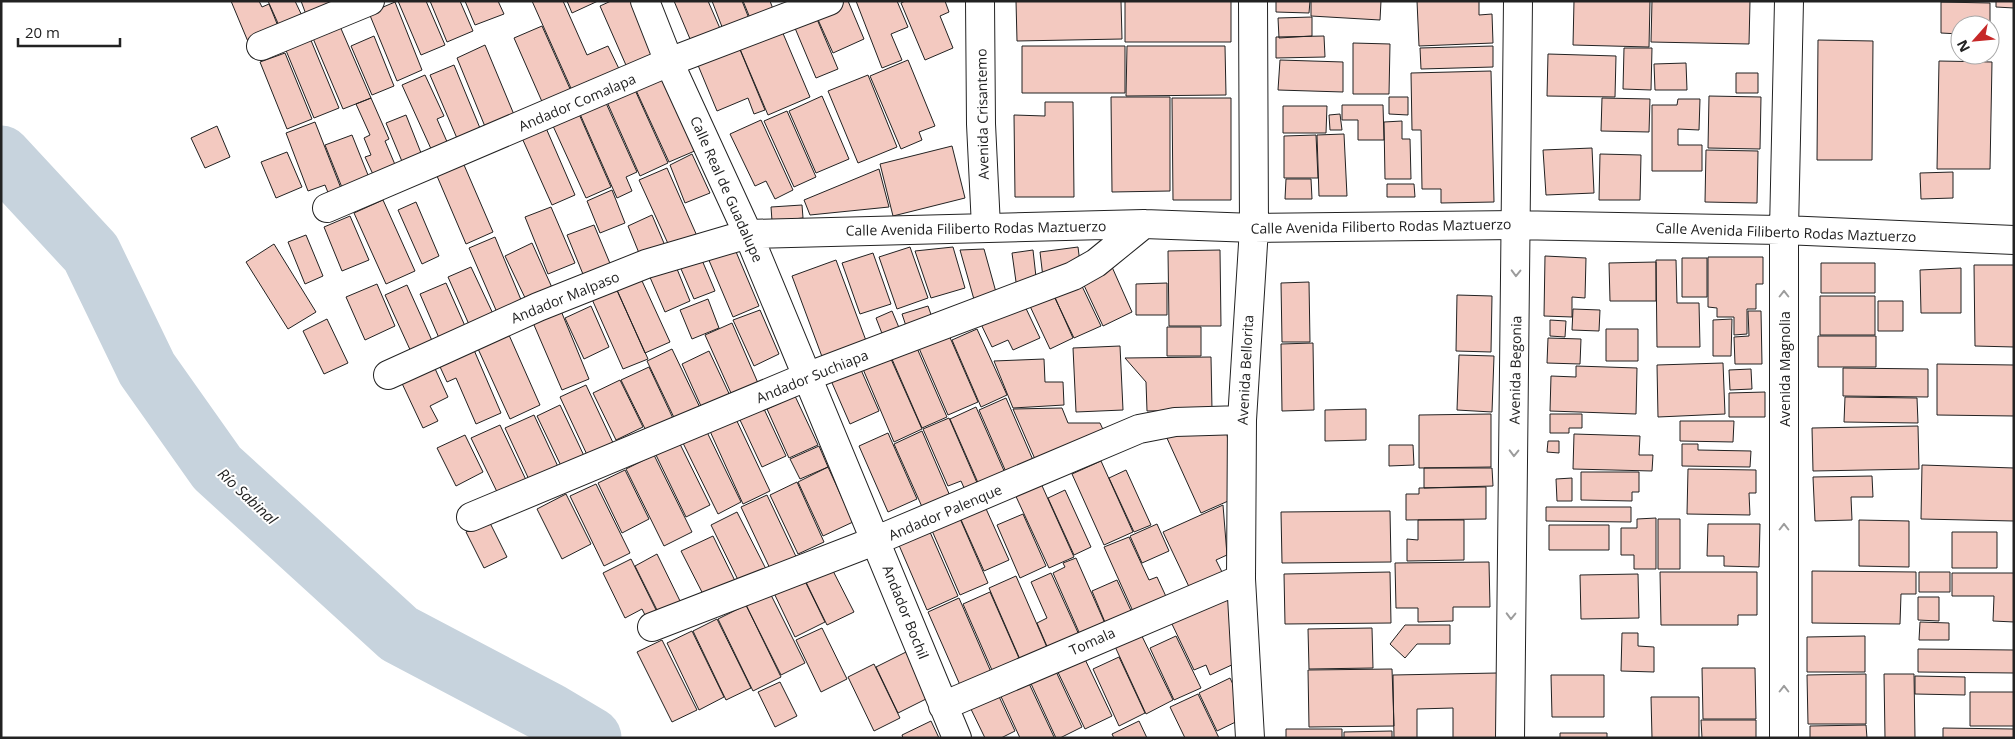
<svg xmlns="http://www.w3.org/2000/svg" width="2015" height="739" font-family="'Open Sans',sans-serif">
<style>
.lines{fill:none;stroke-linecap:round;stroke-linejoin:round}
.river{stroke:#c7d3dd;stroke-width:61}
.building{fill:#f3c9c0;stroke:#222}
.street-casing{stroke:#222;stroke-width:30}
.secondary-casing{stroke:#222;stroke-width:30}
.street{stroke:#fff;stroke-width:28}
.secondary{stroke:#fff;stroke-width:28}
.oneway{stroke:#9c9c9c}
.labels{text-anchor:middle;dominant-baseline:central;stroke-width:4;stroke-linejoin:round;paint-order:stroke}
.street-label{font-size:14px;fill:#222;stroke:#fff}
.water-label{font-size:15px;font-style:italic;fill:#222;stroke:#fff}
</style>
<rect width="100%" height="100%" fill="#fff"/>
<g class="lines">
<path class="river" d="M1,156L91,253L147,369L217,468L399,634L549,713L591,738"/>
</g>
<path class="building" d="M231,1H259L262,7L269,4L280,31L249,44Z
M268,1H295L304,20L281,30Z
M301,1H328L330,7L307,17Z
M398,1H426L445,45L421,55Z
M430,1H460L473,31L447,42Z
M465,1H498L504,14L475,25Z
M532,1H563L587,55L608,46L621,73L574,95Z
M567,1H598L572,13Z
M611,1H633L659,59L629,72L600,6Z
M674,1H708L722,33L693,46Z
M712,1H742L750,21L724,32Z
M743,1H770L773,9L750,18Z
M843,1H848L864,39L833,53L815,13Z
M856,1H897L908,27L891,34L902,60L882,68Z
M905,1H945L949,12L940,16L953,48L925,60L901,3Z
M1016,1H1121L1122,39L1017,41Z
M1125,1H1231V42H1125Z
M1276,1H1310L1309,13L1276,12Z
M1311,1H1381L1380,20L1311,16Z
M1417,1H1479V15L1492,14L1493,43L1419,46Z
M1574,1H1650L1649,47L1573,45Z
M1652,1H1750L1749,44L1651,42Z
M1996,1H2014V8L1996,7Z
M395,2L422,70L397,81L369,13Z
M1941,2L1990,3V25H1960V34L1941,33Z
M814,12L838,69L816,78L792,21Z
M1312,17V36L1279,38L1278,18Z
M339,24L371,98L343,109L312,36Z
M779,24L810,97L768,115L737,42Z
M542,26L575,100L547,113L514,38Z
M374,36L394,86L372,95L351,46Z
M1324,36L1325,57L1276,58V37Z
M310,38L339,108L314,118L285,48Z
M736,40L765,110L754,114L748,98L717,111L695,58Z
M1818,40L1873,41L1872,160H1817Z
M1353,43L1390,44L1389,94H1353Z
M485,45L515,117L486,129L457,58Z
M1022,46H1125V93H1022Z
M1127,46H1225L1226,95L1126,96Z
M1493,46V67L1421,69L1420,48Z
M1624,48H1652L1651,90L1623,89Z
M285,53L312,119L287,129L260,62Z
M1548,54L1616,56L1615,97L1547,96Z
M908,60L935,126L919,132L922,140L901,149L870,76Z
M1280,60L1343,62V92L1278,90Z
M1939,61L1992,62L1990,169H1937Z
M1686,63L1687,90H1655L1654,64Z
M454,65L482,133L459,143L430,75Z
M1491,71L1494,202L1441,203V189H1422L1421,130H1412L1411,73Z
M1736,73H1758V93H1736Z
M425,75L444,116L437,119L448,144L432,151L402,85Z
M868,75L897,147L858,163L828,91Z
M663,76L697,150L669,162L635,88Z
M635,90L668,163L640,176L607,102Z
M822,96L849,159L816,173L789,111Z
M1709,96L1761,97L1760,149L1708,148Z
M1111,97H1170V191L1112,192Z
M1389,97H1408V115L1389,114Z
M371,98L389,139L385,141L399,174L377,183L365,157L371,155L364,138L370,135L356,104Z
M1172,98H1231V200H1173Z
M1602,98L1650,99L1649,132L1601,131Z
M1678,99H1700L1699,130L1678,129V145H1702V171H1652V105H1677Z
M1045,102H1073L1074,197H1015L1014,115L1045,116Z
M606,103L637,172L626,177L632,191L617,198L580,114Z
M1342,105H1383L1384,140H1358V120H1342Z
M1283,106H1327L1326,133H1283Z
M787,111L816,177L794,187L764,121Z
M579,114L611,187L586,198L553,126Z
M1340,114L1342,130H1330L1329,115Z
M406,115L425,163L406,171L386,123Z
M761,120L793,190L775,199L766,181L755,186L730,134Z
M1402,121V139H1410L1411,179H1385L1384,122Z
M315,122L344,196L331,200L325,185L308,191L286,133Z
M217,126L230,157L205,168L191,138Z
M546,128L575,195L552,205L522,138Z
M1344,134L1347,196H1319L1317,135Z
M352,135L370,180L343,190L325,145Z
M1316,135L1318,178H1284V136Z
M952,146L965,198L893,216L880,164Z
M1592,148L1594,193L1546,195L1543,150Z
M1706,150L1758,151L1757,203L1705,202Z
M287,152L302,187L276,198L261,162Z
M692,154L710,193L685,203L670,165Z
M1600,154L1641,155L1640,200H1599Z
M461,158L493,232L466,244L434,169Z
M667,168L697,236L670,248L639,180Z
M879,169L889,207L810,215L804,200Z
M1953,172V198L1921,199L1920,173Z
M1286,179H1311L1312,199H1285Z
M1387,184H1414L1415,197H1387Z
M612,190L625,223L600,233L587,201Z
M383,200L415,271L386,284L354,213Z
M416,202L439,256L422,264L398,210Z
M802,205L803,218L772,221L771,207Z
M551,207L575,263L548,274L525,217Z
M652,215L666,248L641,258L628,226Z
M350,216L369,260L342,271L324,227Z
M594,225L614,273L587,284L567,235Z
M306,235L323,276L305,284L288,242Z
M495,237L524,307L499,317L469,248Z
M532,243L554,292L528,304L505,256Z
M274,244L316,312L288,329L246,262Z
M734,247L759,306L733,317L708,258Z
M910,247L928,298L897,309L879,257Z
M953,247L965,288L931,298L915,251Z
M1078,247L1081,271L1044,286L1040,252Z
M984,249L999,303L977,310L960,250Z
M1033,250L1037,286L1017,289L1012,253Z
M1220,250L1221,326H1169L1168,251Z
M699,253L715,291L694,299L678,262Z
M873,253L891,304L860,314L842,263Z
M1545,256L1586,258L1585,298L1572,297V317L1544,316Z
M1708,257H1763V284H1756V309H1747V334L1734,335V317H1717V308L1708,307Z
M1682,258H1707V297H1682Z
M836,260L868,346L824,362L792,276Z
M1656,260H1676L1677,303H1699L1700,347H1657Z
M1656,262V301H1610L1609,263Z
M1821,263H1875V293H1821Z
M675,264L690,301L665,312L649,275Z
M1974,265H2014V347L1975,346Z
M471,267L495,318L471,329L448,277Z
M1112,267L1132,312L1103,326L1082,281Z
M1961,268V313H1921L1920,270Z
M637,270L670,342L645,353L613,281Z
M1080,282L1101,326L1074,338L1053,294Z
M1309,282L1310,342H1282L1281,283Z
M446,283L465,326L439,338L420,294Z
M1167,283V315H1136V284Z
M377,284L395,326L365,340L346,297Z
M407,285L434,345L412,354L385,295Z
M615,286L648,359L623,369L591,297Z
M1053,293L1073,338L1050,349L1029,304Z
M1457,295L1492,296L1491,352L1456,351Z
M1820,296H1875V335H1820Z
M708,299L719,328L692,339L680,310Z
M1022,300L1040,338L1013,350L1008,340L992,347L979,320Z
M1878,301H1903V331H1878Z
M559,306L589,379L562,390L531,318Z
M591,306L609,347L584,359L565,318Z
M928,306L933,320L907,329L902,314Z
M1573,309L1600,310L1599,331L1572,330Z
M760,310L779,354L754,366L733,320Z
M892,311L900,330L883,336L876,318Z
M1748,311H1761L1762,364H1735L1734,337L1749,336Z
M327,319L348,363L324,374L303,331Z
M1732,319L1731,356H1713V320Z
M1550,320L1566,321L1565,337L1550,336Z
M732,323L761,390L735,402L705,335Z
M505,326L540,405L510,419L474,340Z
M945,326L978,402L948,415L915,339Z
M1167,327H1201V356H1167Z
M977,329L1007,395L981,407L952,340Z
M1606,329H1638V361H1606Z
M1818,336H1876V367H1818Z
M1548,338L1581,339L1580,364L1547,363Z
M913,339L947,417L922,428L888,350Z
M471,343L501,413L476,424L456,378L447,382L436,358Z
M1313,343L1314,410L1282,411L1281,344Z
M1120,346L1123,410L1076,412L1073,348Z
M672,349L704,416L679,428L647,361Z
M887,350L922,429L894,442L860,362Z
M709,351L733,402L705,415L682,364Z
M1459,355L1494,356L1492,412L1457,410Z
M1211,357L1212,410L1147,411L1146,382L1125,358Z
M1044,359L1045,382H1063L1064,405L1013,408L994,361Z
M432,362L448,397L430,406L438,421L423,428L399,377Z
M858,363L879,411L850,424L829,376Z
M1723,363L1725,414L1658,417L1657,365Z
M1937,364L2014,365V416L1937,415Z
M1576,366L1637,368L1636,414L1550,411L1551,376L1576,377Z
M649,367L678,429L651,441L621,380Z
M1843,368L1928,369V397L1843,396Z
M1751,369L1752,389L1730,390L1729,370Z
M620,380L643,427L616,440L593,393Z
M586,385L615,447L589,459L560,397Z
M1765,392V417H1729V393Z
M795,396L818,445L789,458L767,409Z
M1845,397L1917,398L1918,423L1844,422Z
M1006,398L1033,460L1006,472L979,410Z
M560,405L586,460L563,470L537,416Z
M976,407L1005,473L979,485L950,419Z
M1062,408L1068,423H1100L1106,436L1038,466L1013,409Z
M764,409L786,456L762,467L740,420Z
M1366,409V440L1325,441V410Z
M1491,414V467L1419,468V415Z
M1550,414H1582V428H1569V433H1550Z
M534,415L561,473L532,486L505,428Z
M735,417L770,491L743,504L709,429Z
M949,418L978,485L965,490L961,481L948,486L923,429Z
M1680,421H1734L1733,442L1680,441Z
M500,425L527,482L499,496L471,438Z
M1226,426L1235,498L1201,513L1166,436Z
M1918,426L1919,469L1813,471L1812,428Z
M706,430L741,502L718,514L682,441Z
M922,431L950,496L923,509L894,444Z
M888,433L917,499L888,512L859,446Z
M1574,434L1640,436L1639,455H1653L1652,471L1573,469Z
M465,435L483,472L456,486L437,448Z
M1548,441H1559V453L1547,452Z
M679,442L710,505L686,517L656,455Z
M1682,444H1698V450L1751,451L1750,467L1682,466Z
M1389,445H1413L1414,465L1389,466Z
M819,446L828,467L800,479L790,459Z
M654,455L692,532L664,546L626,469Z
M1101,461L1133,532L1104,545L1072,474Z
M1922,465L2014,468V521L1921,519Z
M828,467L853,522L823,536L798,482Z
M1424,468H1492L1493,486L1424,488Z
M1688,469L1756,470V493H1749L1750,515L1687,514Z
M625,470L649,519L622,533L598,483Z
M1126,470L1151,525L1134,532L1109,478Z
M1581,472H1639V492H1632V501L1581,500Z
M1872,476L1873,497H1851L1852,520L1815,521L1813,477Z
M1572,478V501H1557L1556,479Z
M1039,479L1074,557L1049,568L1013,490Z
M797,482L824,542L798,554L770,495Z
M596,484L630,553L604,566L570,496Z
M1486,487V519L1406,520V494H1419V488Z
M1065,490L1091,547L1074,555L1048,498Z
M566,494L591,544L562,559L537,509Z
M767,495L800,565L774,577L741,507Z
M983,502L1009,560L984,571L958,513Z
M1223,505L1227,555L1216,560L1224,576L1191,591L1163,532Z
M1546,507H1631V522L1546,521Z
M1390,511L1391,562L1282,563L1281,512Z
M737,512L768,573L741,586L711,525Z
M958,514L988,583L960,595L930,526Z
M1023,514L1046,566L1020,578L997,525Z
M1656,518V569H1634V555H1621V528H1637V519Z
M1658,519H1680V569H1658Z
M1418,520H1464V560L1407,561V539L1418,540Z
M1859,520L1909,521V567L1859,566Z
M489,521L507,557L484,568L466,532Z
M926,523L958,596L927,610L895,536Z
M1157,524L1169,551L1142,563L1130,536Z
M1708,524H1760L1759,567L1724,566V556H1707Z
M1549,525H1609V550H1549Z
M1952,532H1997V568H1952Z
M713,536L737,585L706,600L681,551Z
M1129,537L1149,580L1157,577L1169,603L1136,618L1104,547Z
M657,554L682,605L660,616L635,566Z
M1076,558L1107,628L1082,639L1053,573L1065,567L1063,563Z
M631,559L659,616L648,621L642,609L625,618L603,573Z
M1489,562L1490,607H1453V621L1418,622V608H1396L1395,563Z
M830,565L854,612L827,625L804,578Z
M1812,571L1916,572V594H1901L1900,624L1812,623Z
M1390,572L1391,623L1285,624L1284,574Z
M1660,572H1757V615H1738V625H1661Z
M1919,572H1950V592H1919Z
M1051,573L1080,637L1049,651L1037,623L1047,618L1031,582Z
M1952,573H2014V622L1993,621L1994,596H1952Z
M1638,574L1639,618L1581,619L1580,575Z
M1016,576L1049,652L1022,664L989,588Z
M803,577L825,622L795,637L773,591Z
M1117,580L1133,615L1107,627L1092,591Z
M990,592L1022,665L995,677L963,604Z
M770,593L805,663L781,675L746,605Z
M1229,594L1236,663L1210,675L1206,665L1194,670L1171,622Z
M1918,597H1939V621L1918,620Z
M959,598L991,672L960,685L928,612Z
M746,605L781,677L753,691L718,619Z
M717,619L751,688L726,700L693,631Z
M1920,622L1949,623V640H1919Z
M1405,625H1450V644H1417L1405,658L1390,644Z
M822,628L847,679L821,692L796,640Z
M1138,628L1173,700L1146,714L1112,640Z
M1372,628L1373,668L1309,669L1308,629Z
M692,631L724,697L699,710L667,643Z
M1622,633H1638V646L1654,647V672L1621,671Z
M1176,636L1201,688L1174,700L1150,648Z
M1865,636V672H1807V637Z
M662,640L697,710L672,722L637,652Z
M1918,649L2014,650V673L1918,672Z
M906,652L928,698L898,713L876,667Z
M1082,653L1112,716L1085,729L1055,666Z
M1119,657L1145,713L1119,726L1093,669Z
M1052,663L1082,727L1060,738H1056L1027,675Z
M874,664L900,718L874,731L848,677Z
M1702,668H1755L1756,719H1703Z
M1392,669L1394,726L1309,727L1308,670Z
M1497,673L1498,738H1453V708L1417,709V738H1394L1393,675Z
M1866,674V724H1808L1807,675Z
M1884,674H1914L1915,738H1885Z
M1551,675H1604V717H1552Z
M1915,676L1965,677V695L1915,694Z
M1026,677L1054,737L1053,738H1020L998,690Z
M1230,678L1248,716L1217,731L1199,693Z
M780,682L797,716L775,727L758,692Z
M996,690L1015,731L1001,738H985L968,703Z
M1970,692H2014V726H1970Z
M1198,694L1219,738H1185L1170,707Z
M1651,697H1699V738H1652Z
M1701,720H1756V738H1702Z
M931,721L939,738H903L902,735Z
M1139,721L1147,738H1114L1112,734Z
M1866,725L1867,738H1810V726Z
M1943,728L2014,729V738H1943Z
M1286,729H1342V738H1286Z
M1392,731V738H1344V732Z
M1560,733H1607V738H1560Z"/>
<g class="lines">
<defs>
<path id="street" d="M645,1L669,62L748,234L957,738
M980,1L981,124L986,227
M261,46L370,1
M327,208L669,62L829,1
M388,375L538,307L646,264L748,234L1144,224L1254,228L1516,225
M471,517L806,377L1073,276L1096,263L1144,224
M652,627L877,540L1139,429L1175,422L1242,420
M943,706L1241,579
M1250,738L1241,579L1242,420L1254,228L1253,1"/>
<path id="secondary" d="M1516,225L1784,230L2014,240
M1510,738L1518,1
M1784,738V230L1789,1"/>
</defs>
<use href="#street" class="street-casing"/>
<use href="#secondary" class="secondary-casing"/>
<use href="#street" class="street"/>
<use href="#secondary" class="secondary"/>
</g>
<defs><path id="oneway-chevron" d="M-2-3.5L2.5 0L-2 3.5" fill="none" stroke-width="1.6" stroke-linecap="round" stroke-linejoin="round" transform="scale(1.25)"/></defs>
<g class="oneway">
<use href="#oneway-chevron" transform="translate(1516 273) rotate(91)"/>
<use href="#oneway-chevron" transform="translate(1784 294) rotate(-90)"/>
<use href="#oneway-chevron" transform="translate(1514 453) rotate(91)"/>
<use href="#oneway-chevron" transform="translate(1784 527) rotate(-90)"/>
<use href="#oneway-chevron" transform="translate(1511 616) rotate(91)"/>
<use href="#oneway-chevron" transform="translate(1784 689) rotate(-90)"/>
</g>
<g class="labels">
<g class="street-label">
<text transform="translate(577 102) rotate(-23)">Andador Comalapa</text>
<text transform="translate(982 114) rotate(-91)">Avenida Crisantemo</text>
<text transform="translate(727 189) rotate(66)">Calle Real de Guadalupe</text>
<text transform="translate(1381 226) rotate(-1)">Calle Avenida Filiberto Rodas Maztuerzo</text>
<text transform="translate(976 228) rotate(-1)">Calle Avenida Filiberto Rodas Maztuerzo</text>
<text transform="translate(1786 232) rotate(2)">Calle Avenida Filiberto Rodas Maztuerzo</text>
<text transform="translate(565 297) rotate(-22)">Andador Malpaso</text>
<text transform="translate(1784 369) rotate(-90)">Avenida Magnolia</text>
<text transform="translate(1245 370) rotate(-87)">Avenida Bellorita</text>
<text transform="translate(1515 370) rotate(-89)">Avenida Begonia</text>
<text transform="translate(812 376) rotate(-22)">Andador Suchiapa</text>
<text transform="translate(945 512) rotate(-23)">Andador Palenque</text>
<text transform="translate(906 612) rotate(68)">Andador Bochil</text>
<text transform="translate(1092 641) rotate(-24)">Tomala</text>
</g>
<g class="water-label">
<text transform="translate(248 496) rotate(43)">Río Sabinal</text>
</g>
</g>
<rect width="2015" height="739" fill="none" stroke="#222222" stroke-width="5"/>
<g transform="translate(1975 40) rotate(243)"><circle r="24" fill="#ffffff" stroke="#a7a7a7"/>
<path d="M0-4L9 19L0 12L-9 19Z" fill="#c62828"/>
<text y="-8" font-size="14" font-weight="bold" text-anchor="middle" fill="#222222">N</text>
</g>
<path d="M18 38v8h102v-8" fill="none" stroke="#222222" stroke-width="2.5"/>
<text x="25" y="38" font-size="15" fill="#222222" stroke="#ffffff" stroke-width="4" paint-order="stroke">20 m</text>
</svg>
